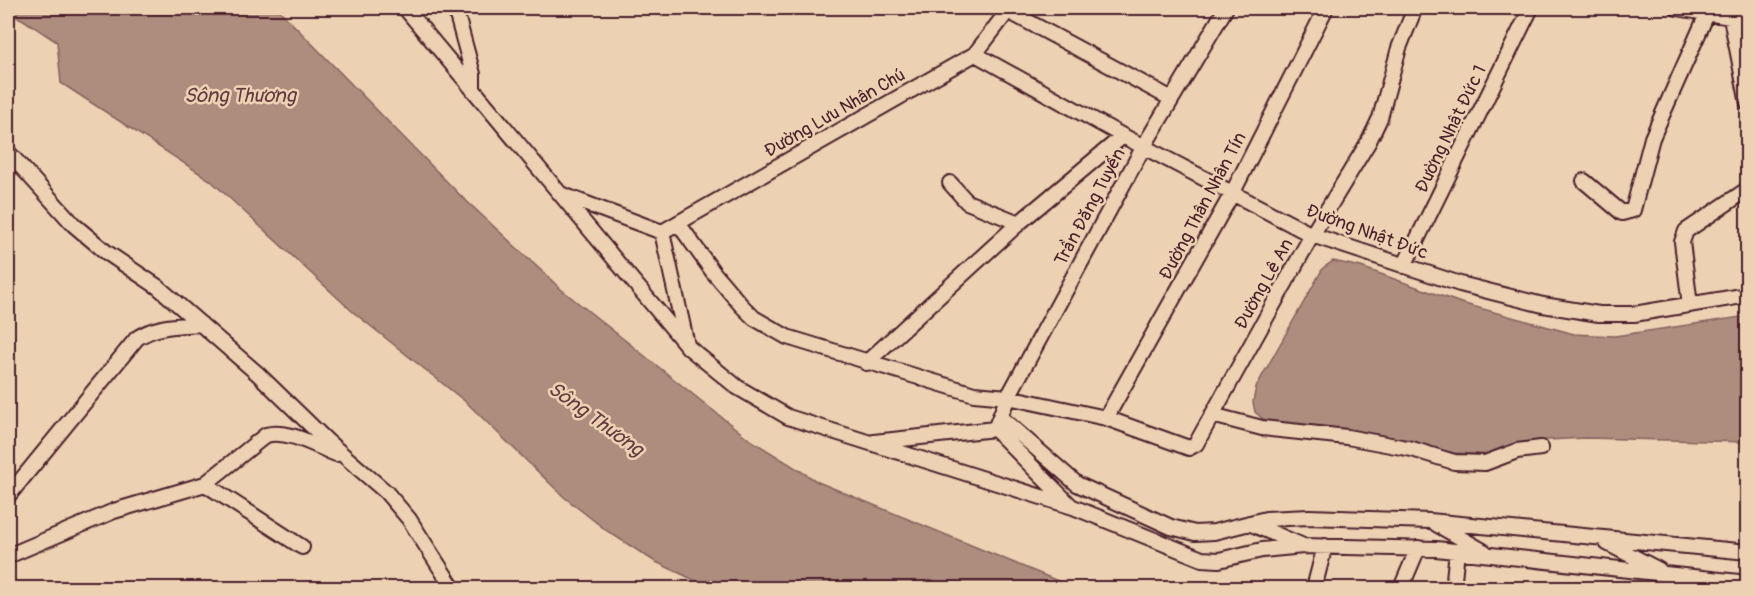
<svg xmlns="http://www.w3.org/2000/svg" width="1755" height="596" font-family="Pangolin,sans-serif">
<style>
.water{fill:#ae8d7f;stroke:#86615d;stroke-width:1.5}
.lines{fill:none;stroke-linecap:round;stroke-linejoin:round}
.minor-casing{stroke:#4a1f2b;stroke-width:18}
.minor{stroke:#ecd2b3;stroke-width:14}
.labels{text-anchor:middle;dominant-baseline:central;stroke-width:5;stroke-linejoin:round;paint-order:stroke}
.street-label{font-size:18px;fill:#4a1f2b;stroke:#ecd2b3}
.water-label{font-size:20px;font-style:italic;fill:#633a40;stroke:#ecd2b3}
</style>
<rect width="100%" height="100%" fill="#ecd2b3"/>
<filter id="ink" filterUnits="userSpaceOnUse"><feTurbulence type="fractalNoise" baseFrequency=".0167" numOctaves="2"/><feDisplacementMap in="SourceGraphic" scale="12" xChannelSelector="R" yChannelSelector="G"/><feConvolveMatrix kernelMatrix="1 2 1 2 8 2 1 2 1" color-interpolation-filters="sRGB"/></filter>
<g filter="url(#ink)">
<path class="water" d="M8,8H277L460,195L562,290L749,439L818,482L1075,588H711L654,561L607,531L564,497L467,403L353,312L210,180L61,83L57,42L22,19L8,14Z
M1333,261L1361,267L1461,303L1574,334L1615,336L1747,316V442L1586,438L1528,441L1485,455L1455,453L1346,431L1288,425L1263,419L1255,412L1253,402L1256,387L1323,268Z"/>
<g class="lines">
<defs>
<path id="minor" d="M405,8L688,347L737,387L788,417L1073,507L1202,559L1219,560L1262,550L1303,546L1436,549L1748,583
M455,8L473,74V90
M1677,8L1748,20
M1726,8L1731,18L1748,104
M1008,11L1172,99
M975,54L1123,136L1312,235L1460,284L1543,305L1599,314H1634L1748,295
M8,152L74,225L106,252L158,287L258,374L327,441L386,492L409,519L453,588
M1584,181L1622,213L1633,210L1652,138L1707,14
M950,183L967,202L1019,223
M563,195L662,232L687,345
M678,223L713,272L741,305L754,318L787,337L974,394L1008,397L1106,418L1189,448L1196,444L1312,235L1369,141L1380,118L1399,48L1415,8
M662,232L975,54L1010,8
M1404,266L1531,8
M1690,305L1682,242L1686,231L1748,189
M866,363L1019,223L1123,136
M1212,415L1262,428L1347,437L1412,449L1454,462L1485,463L1517,451L1541,448
M1000,417L1077,484L1171,527L1195,533L1214,532L1266,519L1309,517L1430,521L1748,552
M1106,418L1233,192L1326,8
M995,429L1008,397L1144,146L1226,8
M874,442L995,429L1071,506
M205,484L302,547
M8,496L137,338C157,325 177,326 201,324
M1249,523L1301,545
M1436,524L1485,552
M1607,543L1659,570
M8,556L114,511L205,484L266,435C288,429 316,446 336,454
M1314,588L1325,546
M1401,588L1418,548
M1453,588L1457,551"/>
</defs>
<use href="#minor" class="minor-casing"/>
<use href="#minor" class="minor"/>
</g>
</g>
<g class="labels">
<g class="street-label">
<text transform="translate(835 113) rotate(-30)">Đường Lưu Nhân Chú</text>
<text transform="translate(1451 129) rotate(-64)">Đường Nhật Đức 1</text>
<text transform="translate(1203 206) rotate(-62)">Đường Thân Nhân Tín</text>
<text transform="translate(1090 207) rotate(-62)">Trần Đăng Tuyển</text>
<text transform="translate(1367 232) rotate(20)">Đường Nhật Đức</text>
<text transform="translate(1264 284) rotate(-61)">Đường Lê An</text>
</g>
<g class="water-label">
<text x="240" y="95">Sông Thương</text>
<text transform="translate(596 419) rotate(36)">Sông Thương</text>
</g>
</g>
<rect width="1755" height="596" fill="none" stroke="#ecd2b3" stroke-width="30"/>
<rect x="15" y="15" width="1725" height="566" fill="none" stroke="#4a1f2b" stroke-width="2" filter="url(#ink)"/>
</svg>
